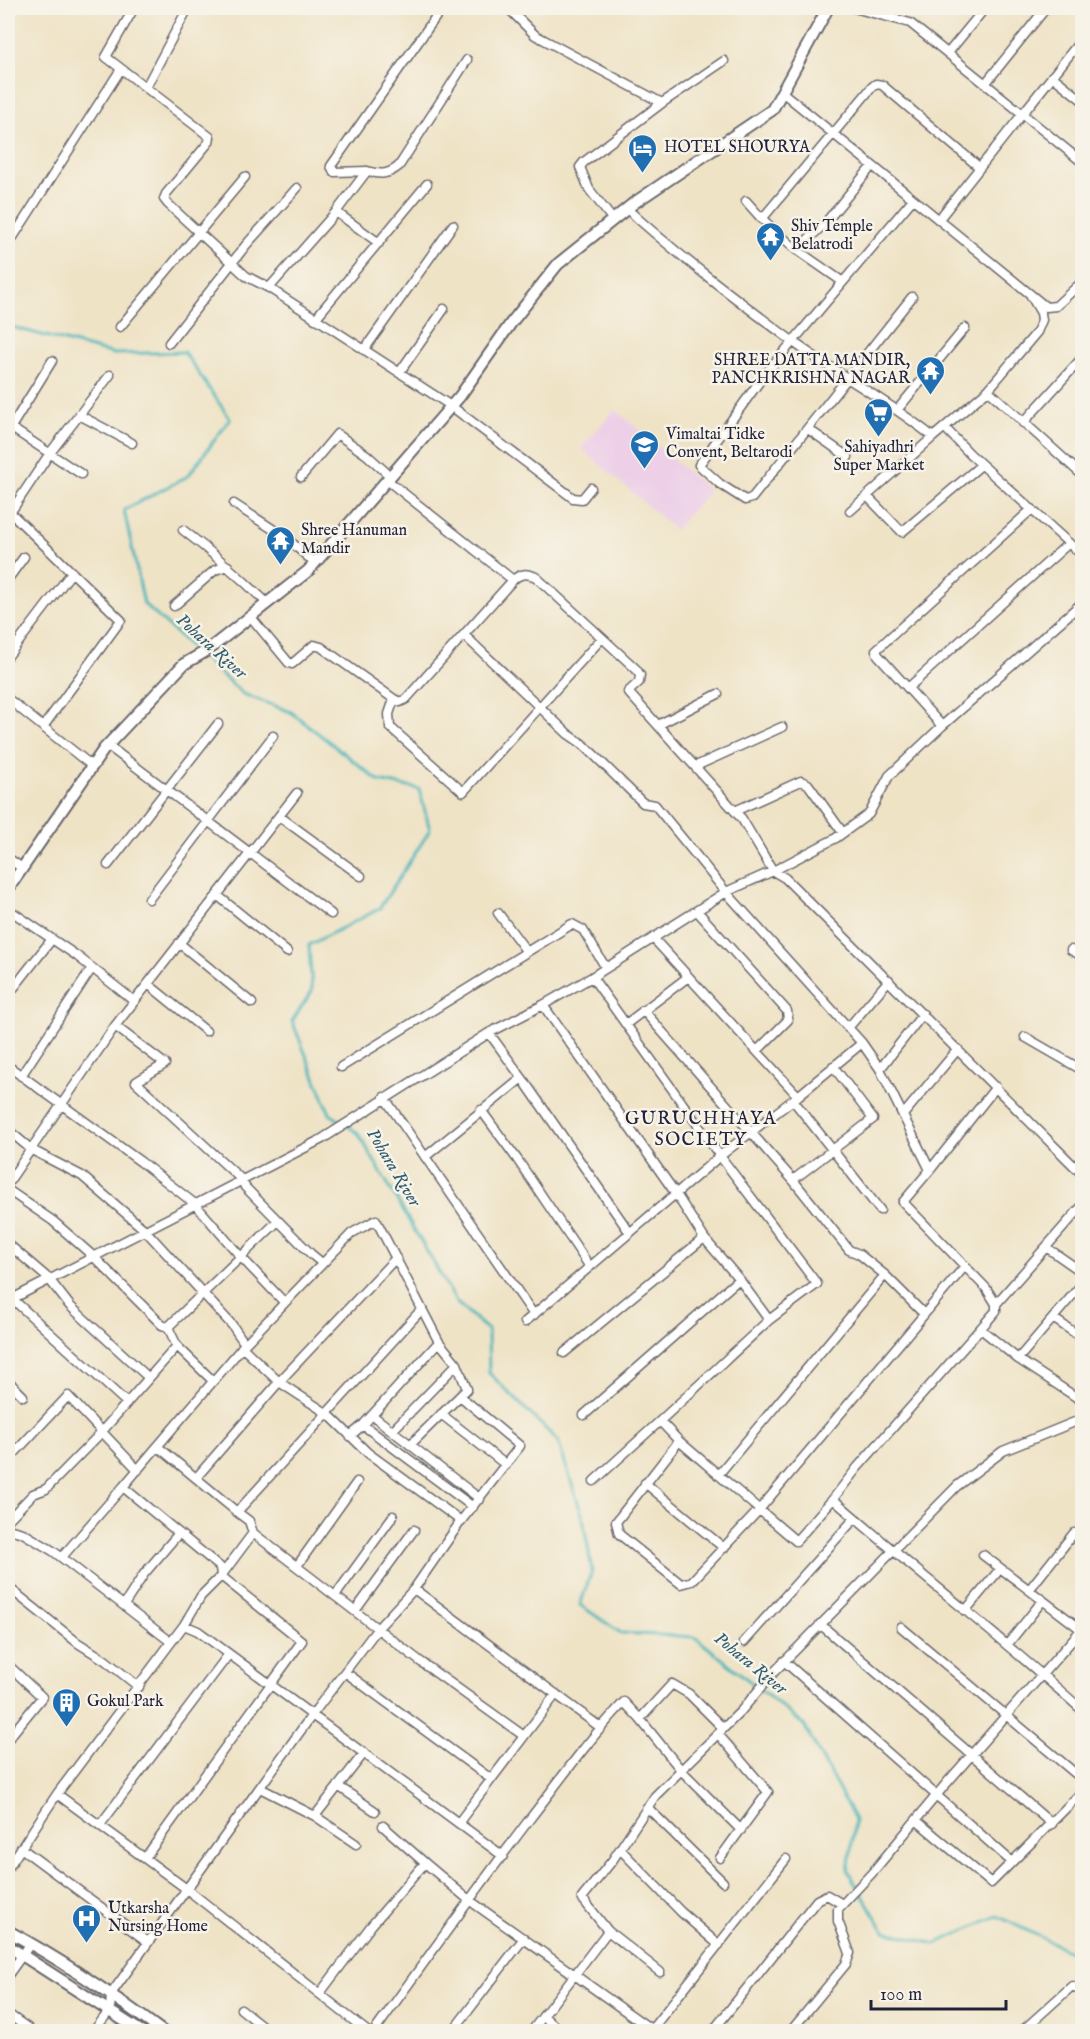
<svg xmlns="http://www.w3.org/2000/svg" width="1090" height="2039" font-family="'IM FELL English',serif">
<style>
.built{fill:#edd0e8}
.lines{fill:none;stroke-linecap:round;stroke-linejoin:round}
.stream{stroke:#44b4ba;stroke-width:3}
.minor-casing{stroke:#6a666c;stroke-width:11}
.tertiary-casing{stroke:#6a666c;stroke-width:14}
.minor{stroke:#fff;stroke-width:8}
.tertiary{stroke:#fff;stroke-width:10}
.labels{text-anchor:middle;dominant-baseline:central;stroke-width:5;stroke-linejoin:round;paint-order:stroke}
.poi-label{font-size:16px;fill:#22223b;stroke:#f7f3e8;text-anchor:start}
.water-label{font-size:18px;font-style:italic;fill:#305c6e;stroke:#f7f3e8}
.neighbourhood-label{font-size:18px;letter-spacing:1.5px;fill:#22223b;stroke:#f7f3e8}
</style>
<rect width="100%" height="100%" fill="#f7f3e8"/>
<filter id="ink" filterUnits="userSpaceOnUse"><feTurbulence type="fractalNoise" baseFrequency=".0167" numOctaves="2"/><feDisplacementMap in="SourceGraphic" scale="12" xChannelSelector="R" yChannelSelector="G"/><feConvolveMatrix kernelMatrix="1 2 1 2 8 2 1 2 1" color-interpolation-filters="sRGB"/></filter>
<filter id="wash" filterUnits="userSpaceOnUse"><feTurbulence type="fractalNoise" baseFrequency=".008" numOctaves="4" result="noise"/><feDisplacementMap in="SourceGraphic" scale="24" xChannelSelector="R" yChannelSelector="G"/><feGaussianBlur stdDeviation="1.35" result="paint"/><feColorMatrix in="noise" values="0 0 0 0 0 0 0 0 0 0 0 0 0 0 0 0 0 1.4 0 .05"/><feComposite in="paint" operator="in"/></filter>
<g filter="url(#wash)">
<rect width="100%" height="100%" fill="#efe3c6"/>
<path class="built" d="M615,409L709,491L675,530L581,448Z"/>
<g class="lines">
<path class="stream" d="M8,326L114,354L184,352L230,419L188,476L124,510L144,604L243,694L291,712L379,781L419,789L430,830L379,909L309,945L312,991L292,1021L330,1114L358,1133L457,1303L488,1330L489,1373L558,1441L583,1518L592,1571L580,1605L621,1633L695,1637L804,1725L855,1820L848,1871L884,1931L935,1944L997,1916L1082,1957"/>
</g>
</g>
<g filter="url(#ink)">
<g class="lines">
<defs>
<path id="minor" d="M134,8L106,57L210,137L209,142L166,194L164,199L168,204L246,276L269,288L451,406L573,498L582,499L591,488
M508,8L535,35L662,103L584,162L580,167L589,189L613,220
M815,8L825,13
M854,8L910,23L1082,162
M1075,8L1082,14
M948,53L985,8
M1052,76L1082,100
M985,84L1046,8
M146,87L188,8
M782,92L1046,307L1056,306L1082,282
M662,103L724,61
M367,171L334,172L331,166L442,8
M746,201L762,219L872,87L876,84L882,85L979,167
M627,209C679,256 736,299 792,341C838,375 889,401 933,437L988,390L1037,332L1042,320L1041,313L1031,296
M336,212L379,243
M762,219L797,250L843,282
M939,219L1082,39
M8,245L121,69
M797,250L826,222L872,166
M269,288L336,212L367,171C380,175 388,175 399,166L467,60
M912,297L752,498L745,500L720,484L699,465L762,378L913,199
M315,319L427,184
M120,327L245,177
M169,343L246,245L297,188
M364,350L453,225
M399,373L444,309
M988,390L1082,475
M898,409L965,328
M81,416L132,443
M1023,423L1082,358
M10,427L81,474
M945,428L970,454L1082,555
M808,429L848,457
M8,432L52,361
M301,477L337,434L367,455L390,476
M387,480L513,580
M867,496L902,532L981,465
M234,504L285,537L315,563
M850,511L933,437
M11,513L121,620L43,727
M8,516L50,453L110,375
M183,530C213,553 240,577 267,603
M8,579L24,557
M174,606L215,570L228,566
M250,616L289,663L292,664L314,645L321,647L394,699L400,702L406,699L513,580C521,573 526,573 536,577L636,669L640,675L639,682L628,692L742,819L773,871L836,838L869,814L889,776L942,726L878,655L876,650L1032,509
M464,635L568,734L584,745L643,803L655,805L726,892L862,1043L798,1096
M8,656L72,572
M908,688L1069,543
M8,699L92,766
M394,699L389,714L390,727L463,792L602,638
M658,725L718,694
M942,726L1082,603
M107,745L331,914
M8,752L9,749
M696,766L782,727
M735,811L801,781L808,784L843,833
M279,816L361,876
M8,858L22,868
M108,865L218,724
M217,895L287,952
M149,899L273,736
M8,909L77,956L134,1001
M697,911L787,1011L788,1020L757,1051
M498,913L527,952
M179,943L252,1003
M1071,950L1082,956
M592,977L720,1156L798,1096L653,938
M148,984L206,1031
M8,995L52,939
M543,1005L592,977L726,892L773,871L785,878L1082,1174
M643,1010L793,1180L849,1250L859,1254L885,1275
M626,1024L688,977
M115,1026L165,1064L136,1082L242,1180L245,1187L311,1254L322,1263
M848,1028L889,980
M489,1033L522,1078
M1025,1037L1082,1070
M8,1066L141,1162L195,1204L241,1257L284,1302
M341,1067L572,924L583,930L606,968
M880,1069L923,1014
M21,1076L92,968
M384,1097L534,1315
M793,1100L880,1210
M481,1110L517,1159L590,1267
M903,1115L958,1049
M8,1130L32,1150L82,1176L145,1230L232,1325L245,1344L156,1448
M425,1157L522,1078L630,1233
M930,1170L996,1087
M793,1180L873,1119L833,1066
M8,1183L115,1026L297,793
M8,1190L53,1221L94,1257L162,1325L168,1327L177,1346
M8,1244L49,1279L70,1306L149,1378
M1046,1247L1082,1272
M8,1295L127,1403
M12,1299L322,1139L489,1033L543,1005L676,1194L704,1238L739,1279L769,1320L660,1421L679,1441L796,1541L833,1499C915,1571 1001,1637 1082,1710
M996,1304L1082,1206
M1053,1318L1082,1284
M525,1322L720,1156L817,1284L769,1320
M168,1327L278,1221
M982,1330L1018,1359L1082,1401
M245,1344L352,1233L376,1220L439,1342L363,1425L350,1436
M242,1347L279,1382L328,1414L368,1453L461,1521
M564,1353L704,1238
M1018,1359L1053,1318L1082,1338
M8,1381L23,1396
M441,1414L506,1465
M372,1415L480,1499
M584,1415L739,1279
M363,1425L473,1507
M392,1431L457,1364
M679,1441L616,1522L619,1534L681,1584L692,1581L759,1510L965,1266
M410,1445L467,1389L457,1364L439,1342
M8,1460L68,1396L138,1470
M718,1475L885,1275L924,1314
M196,1478L279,1382L396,1258
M594,1481L660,1421
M645,1483L724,1548
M833,1499L857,1468L996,1311V1304L986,1288L903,1202L930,1170L880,1069L862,1043
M8,1520L33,1494L46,1489L97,1437L177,1346L212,1380
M8,1529L23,1533L53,1551L171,1642
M253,1533L249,1521L237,1512L422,1309
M983,1555L1082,1630
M62,1557L123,1487
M297,1566L357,1482
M8,1587L78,1643L105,1660L139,1687
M414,1589L461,1521L520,1446L460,1396
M1029,1590L1074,1533
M335,1596L393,1516
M124,1605L144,1574L179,1533
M355,1611L414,1530
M965,1611L1000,1569
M820,1624L1052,1824
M184,1625L201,1596L221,1576L220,1567L123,1487L156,1448L162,1450L237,1512
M901,1627L1082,1779
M744,1642L855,1518
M1007,1645L1043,1600
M784,1661L1012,1862L1082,1792
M8,1665L42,1697L8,1739
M345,1672L491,1779
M640,1719L681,1770L741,1830
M718,1734L768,1792L720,1858
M338,1786L375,1811
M260,1788L315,1816L364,1753
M57,1794L188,1890L368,2032
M647,1807L723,1882
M315,1816L356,1844
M916,1820L991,1883L1012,1862
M459,1822L556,1694
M100,1825L229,1654
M383,1826L425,1863
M21,1848L148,1942
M620,1849L681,1912L719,1945
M145,1858L302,1641L221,1576L253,1533L421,1662L524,1736
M8,1868L57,1794L184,1625L198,1631L503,1856
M608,1931L660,1972
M8,1975L31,1943
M320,1993L371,1926L425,1863L469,1900L655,2032
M241,2009L270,2032
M8,2014L29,2029L27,2032
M543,2016L562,2032
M652,2029L786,1859
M93,2032L110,2010L111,1994L312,1715L378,1628L414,1589L600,1727
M374,2032C425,1961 476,1890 529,1820C560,1780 589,1739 624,1702L640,1719L672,1684L689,1694L723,1728
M452,2032L524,1938
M531,2032L608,1931L582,1898L612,1861L655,1796L741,1711L774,1672L957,1486L1003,1451L1082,1419
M712,2032L817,1900L827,1895L842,1904
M790,2032L846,1964L850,1953L838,1921V1909L872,1873L945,1785L1082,1629
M1021,2032L1072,1986L1082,1991"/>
<path id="tertiary" d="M8,889L104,749L184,664L208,650L308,571L460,396L511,323L558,264L634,203L772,110L828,8
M8,1931C62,1960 113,1995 163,2032
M8,1946L142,2032"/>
</defs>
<use href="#minor" class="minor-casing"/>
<use href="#tertiary" class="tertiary-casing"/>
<use href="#minor" class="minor"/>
<use href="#tertiary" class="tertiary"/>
</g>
</g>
<defs>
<symbol id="hotel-pin" viewBox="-11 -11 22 30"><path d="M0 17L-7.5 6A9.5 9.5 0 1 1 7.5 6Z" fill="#1f6fb2" stroke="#f7f3e8"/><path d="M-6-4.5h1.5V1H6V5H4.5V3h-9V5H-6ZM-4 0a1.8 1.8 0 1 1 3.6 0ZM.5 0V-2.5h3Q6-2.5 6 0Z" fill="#fff"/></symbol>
<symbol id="temple-pin" viewBox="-11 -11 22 30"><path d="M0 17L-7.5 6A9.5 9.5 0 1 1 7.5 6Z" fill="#1f6fb2" stroke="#f7f3e8"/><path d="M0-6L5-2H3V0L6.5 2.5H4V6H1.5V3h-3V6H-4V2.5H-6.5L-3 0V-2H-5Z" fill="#fff"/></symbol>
<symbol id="supermarket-pin" viewBox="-11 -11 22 30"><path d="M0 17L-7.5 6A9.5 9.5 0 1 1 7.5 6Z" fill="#1f6fb2" stroke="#f7f3e8"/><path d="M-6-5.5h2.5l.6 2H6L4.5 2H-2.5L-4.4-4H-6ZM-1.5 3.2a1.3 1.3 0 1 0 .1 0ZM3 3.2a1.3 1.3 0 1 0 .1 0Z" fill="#fff"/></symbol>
<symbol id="school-pin" viewBox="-11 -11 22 30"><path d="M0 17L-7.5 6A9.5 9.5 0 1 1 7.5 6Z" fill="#1f6fb2" stroke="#f7f3e8"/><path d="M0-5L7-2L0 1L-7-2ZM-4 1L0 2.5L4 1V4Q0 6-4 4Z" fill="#fff"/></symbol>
<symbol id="building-pin" viewBox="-11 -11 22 30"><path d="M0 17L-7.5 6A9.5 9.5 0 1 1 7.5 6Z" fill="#1f6fb2" stroke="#f7f3e8"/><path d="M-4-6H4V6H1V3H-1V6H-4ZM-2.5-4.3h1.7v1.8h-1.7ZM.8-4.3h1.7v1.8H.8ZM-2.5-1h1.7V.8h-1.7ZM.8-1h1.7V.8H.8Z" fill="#fff"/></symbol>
<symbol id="hospital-pin" viewBox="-11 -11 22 30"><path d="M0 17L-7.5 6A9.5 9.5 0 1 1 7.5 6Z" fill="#1f6fb2" stroke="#f7f3e8"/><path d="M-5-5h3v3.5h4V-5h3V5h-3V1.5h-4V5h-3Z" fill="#fff"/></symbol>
</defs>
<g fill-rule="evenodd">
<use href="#hotel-pin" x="626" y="132" width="33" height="45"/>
<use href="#temple-pin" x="754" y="220" width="33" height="45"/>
<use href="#temple-pin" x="914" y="354" width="33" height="45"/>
<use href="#supermarket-pin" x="862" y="396" width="33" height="45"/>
<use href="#school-pin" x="628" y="428" width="33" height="45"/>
<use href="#temple-pin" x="264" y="524" width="33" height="45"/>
<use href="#building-pin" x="50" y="1686" width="33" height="45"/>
<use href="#hospital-pin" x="70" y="1902" width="33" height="45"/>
</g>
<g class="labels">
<g class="poi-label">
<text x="664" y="148">HOTEL SHOURYA</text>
<text x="791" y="227">Shiv Temple<tspan x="791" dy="18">Belatrodi</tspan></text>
<text x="910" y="361" text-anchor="end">SHREE DATTA MANDIR,<tspan x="910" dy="18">PANCHKRISHNA NAGAR</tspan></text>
<text x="666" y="435">Vimaltai Tidke<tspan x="666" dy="18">Convent, Beltarodi</tspan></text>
<text x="879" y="448" text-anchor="middle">Sahiyadhri<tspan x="879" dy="18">Super Market</tspan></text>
<text x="301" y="531">Shree Hanuman<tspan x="301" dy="18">Mandir</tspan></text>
<text x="87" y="1702">Gokul Park</text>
<text x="108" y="1909">Utkarsha<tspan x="108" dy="18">Nursing Home</tspan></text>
</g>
<g class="water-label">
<text transform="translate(211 647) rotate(42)">Pohara River</text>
<text transform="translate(393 1168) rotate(59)">Pohara River</text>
<text transform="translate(750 1664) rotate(39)">Pohara River</text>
</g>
<g class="neighbourhood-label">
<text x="701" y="1119">GURUCHHAYA<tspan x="701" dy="21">SOCIETY</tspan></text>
</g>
</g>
<rect width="1090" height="2039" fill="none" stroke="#f7f3e8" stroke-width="30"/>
<path d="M871 2000v9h135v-9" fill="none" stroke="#22223b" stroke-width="3"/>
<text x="880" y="2000" font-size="18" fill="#22223b" stroke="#f7f3e8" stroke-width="4.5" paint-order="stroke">100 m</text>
</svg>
